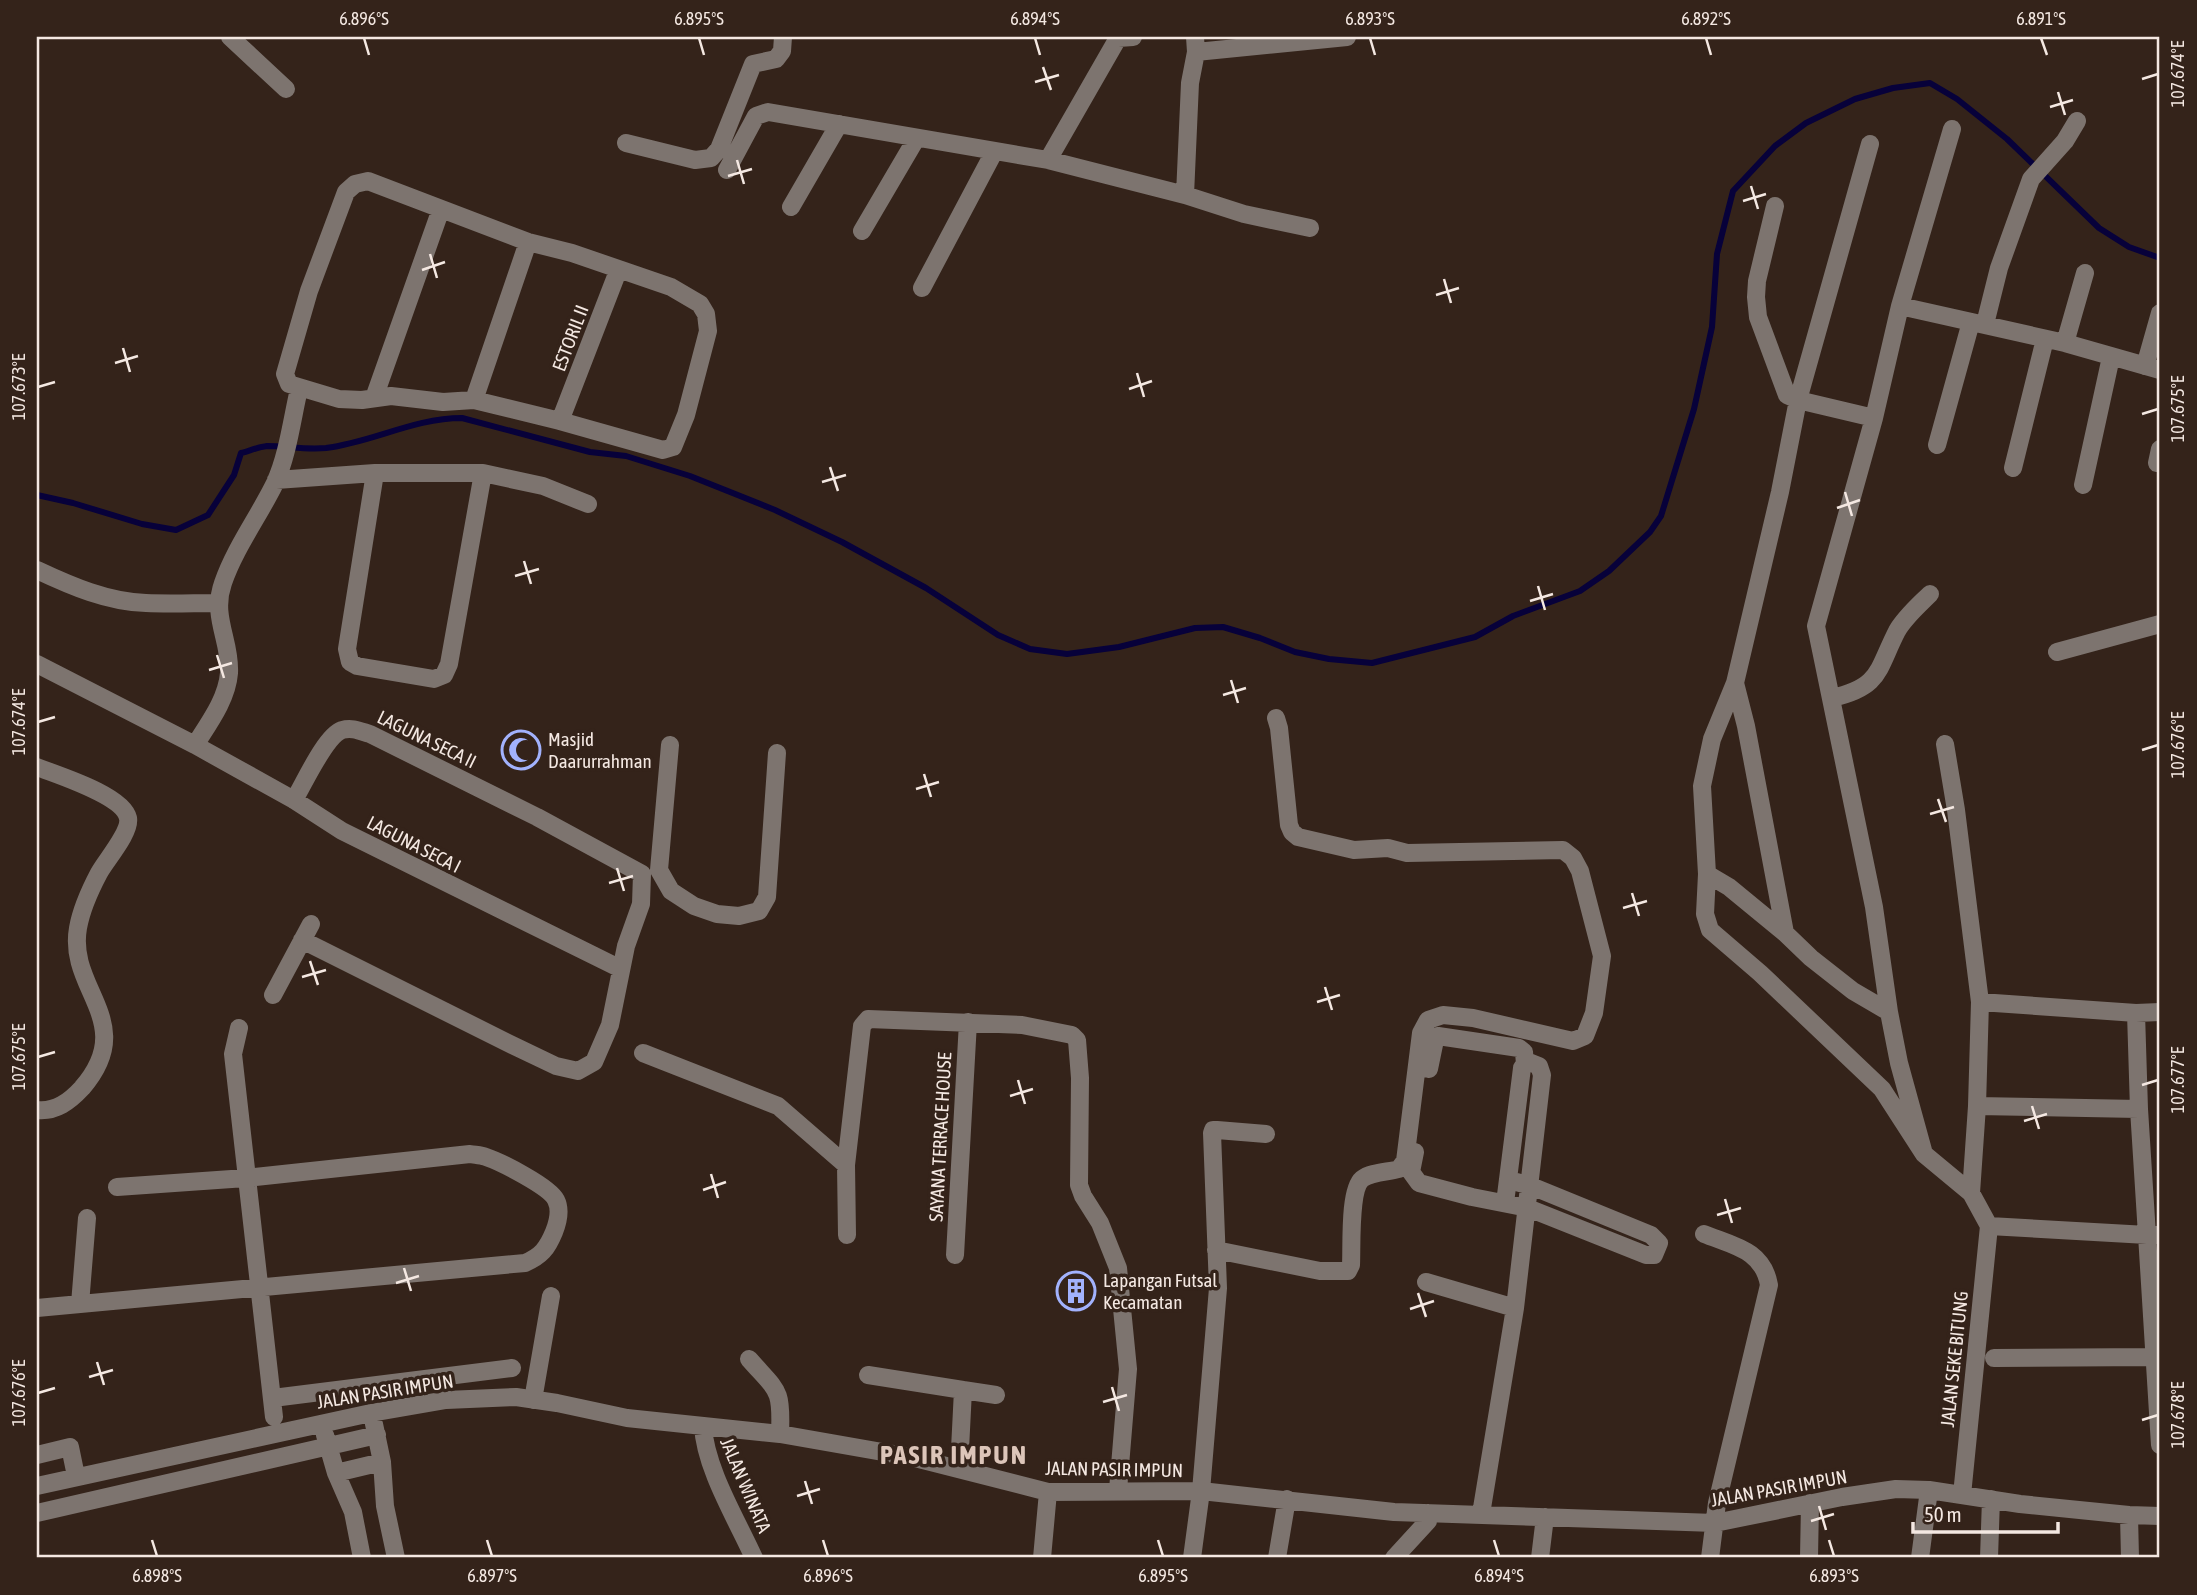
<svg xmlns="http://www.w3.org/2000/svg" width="2197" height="1595" font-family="'Asap Condensed',sans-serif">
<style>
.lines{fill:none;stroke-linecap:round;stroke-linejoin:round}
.stream{stroke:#07013a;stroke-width:6}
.minor{stroke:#7d746f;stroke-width:18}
.ticks{fill:none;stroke:#f4e8e2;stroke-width:2.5}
.labels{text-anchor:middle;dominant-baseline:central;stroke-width:7;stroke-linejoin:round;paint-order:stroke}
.street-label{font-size:19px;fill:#f4e8e2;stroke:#34231a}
.poi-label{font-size:19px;fill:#f4e8e2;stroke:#34231a;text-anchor:start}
.district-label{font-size:26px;font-weight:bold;letter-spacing:2px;fill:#dcc5b9;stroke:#34231a}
.neatline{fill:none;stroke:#f4e8e2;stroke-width:2.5}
.ticks-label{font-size:18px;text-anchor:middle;fill:#f4e8e2}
</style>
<rect width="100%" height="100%" fill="#34231a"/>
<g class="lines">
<path class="stream" d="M37,495L73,503L142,524L176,530L208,515L234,475L241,453C249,451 258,447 267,446C286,446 306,450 326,448C373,442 414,418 462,418L590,452L626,456L690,476L775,510L842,542L926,588L998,635L1030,649L1067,654L1119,647L1195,628L1223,627L1260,638L1295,652L1329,659L1372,663L1475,637L1513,616L1580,591L1609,571L1650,532L1661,516L1694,409L1712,327L1717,254L1733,191L1775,146L1806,123L1855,99L1893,88L1930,83L1957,99L2007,139L2099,228L2129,247L2160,258"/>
<path class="minor" d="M230,37L286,89
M1195,37L1196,52L1190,83L1185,195L1244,214L1310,228
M1196,52L1347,37
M626,143L695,160L711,158L719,149L753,64L776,59L782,51L783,37
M1870,144L1798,400L1874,418
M1048,160L1118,38L1133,37
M727,170L756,116L768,112L1048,160L1185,195
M368,181L528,242L572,253L671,287L700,304L706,314L708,331L686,415L673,447L663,450L560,421L474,400L443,402L391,396L362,400L339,399L289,384L285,374L309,291L346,192L355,184Z
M1775,206L1757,281L1756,297L1758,317L1787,395L1798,400L1780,492L1735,683L1746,726L1785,933L1811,958L1853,991L1889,1012
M791,207L839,124
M862,231L916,139
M922,288L994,152
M1900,306L1952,129
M1985,324L1999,268L2031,179L2065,141L2077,121
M2065,343L2085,273
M2145,366L2160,313
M374,398L441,209
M474,400L528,242
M560,421L618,271
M1937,445L1971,322
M2157,463L2160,449
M2013,468L2045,339
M375,473L347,649L350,662L357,666L434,679L444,675L449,664L483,473
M276,480L375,473H483L543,486L588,504
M2083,485L2111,357
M37,570C71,586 108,602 146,603C170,604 194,603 217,603
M2057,652L2160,624
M37,664L195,745L294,800L342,831L621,969
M1735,683L1712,739L1702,786L1707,874L1705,914L1710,930L1760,973L1882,1089L1924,1154L1971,1193L1989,1226
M1832,698C1881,687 1877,670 1897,631C1905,617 1919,605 1930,594
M1945,744L1956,810L1980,1002L1977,1106L1971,1193
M195,745C209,723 227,699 229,673C231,641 211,617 223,583C235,548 259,516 275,483C288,454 292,419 299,389
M670,745L659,870L671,891L694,906L717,914L739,916L759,911L767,897L777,753
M37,767C57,775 123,795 128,818C131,832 106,860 99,873C90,890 81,911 78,928C67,990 139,1022 82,1088C70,1101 56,1112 37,1110
M294,800C304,784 325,736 342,730C352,727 360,731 370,734L537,817L642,874
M1707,874L1729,887L1785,933
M302,940L508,1043L556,1066L578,1071L594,1062L610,1025L626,946L641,904L642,874
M273,995L311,924
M1980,1002L2136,1013L2160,1012
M239,1028L233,1054L274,1417
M643,1053L778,1106L846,1165
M1429,1069L1435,1040L1438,1036L1519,1048L1524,1052L1525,1064L1522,1068L1505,1203
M1977,1106L2139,1109
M1415,1152L1411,1172L1419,1183L1472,1197L1528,1208L1646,1255H1654L1659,1243L1651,1235L1531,1186L1509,1180
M1924,1154L1899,1063L1889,1012L1874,907L1816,626L1874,418L1900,306L2065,343L2160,370
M1989,1226L2147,1235L2139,1109L2136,1013
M1704,1234C1734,1246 1763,1250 1769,1285L1717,1503L1710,1558
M847,1235L846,1165L862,1026L868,1019L1022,1025L1072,1035L1077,1040L1080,1078L1079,1185L1083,1196L1100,1223L1118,1268L1128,1369L1118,1490
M2160,1235H2147L2160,1445
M1216,1250L1320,1271H1348L1351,1265C1352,1247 1349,1190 1362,1179C1371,1172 1389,1172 1399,1169L1405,1161L1421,1033L1428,1020L1443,1015L1473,1018L1573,1041L1585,1036L1594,1013L1602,956L1580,871L1573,858L1563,850L1407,853L1388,848L1354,850L1298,837L1292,832L1289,825L1279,728L1276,718
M955,1255L968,1022
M1426,1282L1515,1308
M80,1304L87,1218
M37,1308L525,1263C541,1256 547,1249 554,1232C558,1222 561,1210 556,1200C550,1187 501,1162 486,1157C481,1155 475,1155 470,1154L246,1178L117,1187
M1994,1358L2155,1357
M749,1359C778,1392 782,1388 780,1434
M868,1375L963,1390L959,1469
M963,1390L996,1395
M273,1398L512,1368
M533,1400L551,1296
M374,1424L382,1462L385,1506L396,1558
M703,1426C705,1468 737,1520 754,1558
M325,1435L336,1473L353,1512L362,1558
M37,1455L70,1447L76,1476
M336,1473L382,1462
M37,1486L371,1413L446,1400L516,1397L557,1403L627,1418L780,1434L911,1457L1048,1492L1201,1491L1394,1512L1715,1523L1842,1497L1896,1489L1929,1490L2020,1504L2129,1515L2160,1516
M1962,1495L1989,1226
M37,1513L377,1435
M1481,1514L1515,1308L1542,1075L1539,1066L1529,1062L1525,1064
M2129,1515L2130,1558
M1042,1558L1048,1492
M1192,1558L1201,1491L1218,1288L1212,1133L1213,1130H1217L1266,1134
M1277,1558L1287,1499
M1394,1558L1428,1521V1513
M1540,1558L1545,1517
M1809,1558L1810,1503
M1920,1558L1929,1490
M1989,1558L1991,1499"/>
</g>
<path class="ticks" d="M364,38L369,55M699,38L704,55M1035,38L1040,55M1370,38L1375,55M1706,38L1711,55M2041,38L2047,55M1043,67L1051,90M2142,79L2158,74M1035,82L1059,75M2058,92L2065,115M2050,107L2073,100M737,160L744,184M728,176L752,169M1751,186L1758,209M1743,201L1766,194M430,254L437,278M422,270L445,262M1444,279L1451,303M1436,295L1459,288M123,348L130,372M115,363L138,356M1137,373L1144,397M38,387L55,382M1129,389L1152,381M2142,414L2158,409M830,467L838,491M822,482L846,475M1845,492L1852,516M1837,508L1860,500M524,561L531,584M515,576L539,569M1538,586L1545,610M1530,601L1553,594M217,655L224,678M209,670L232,663M1231,680L1238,703M1223,695L1246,688M38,722L55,717M2142,750L2158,745M924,774L931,797M916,789L939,782M1938,799L1946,822M1930,814L1954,807M617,868L624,891M609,883L633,876M1632,893L1639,916M1623,908L1647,901M310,961L318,985M302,977L326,970M1325,987L1332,1010M1317,1002L1340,995M38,1057L55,1052M1018,1080L1025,1104M2142,1085L2158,1080M1010,1096L1033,1089M2032,1106L2039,1129M2024,1121L2047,1114M711,1174L718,1198M703,1190L726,1182M1725,1199L1732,1223M1717,1215L1741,1208M404,1268L411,1291M396,1283L419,1276M1418,1293L1426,1317M1410,1309L1434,1301M97,1362L104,1385M89,1377L113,1370M1112,1387L1119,1411M38,1393L55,1388M1103,1402L1127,1395M2142,1420L2158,1415M805,1481L812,1504M797,1496L820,1489M1819,1506L1826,1530M1811,1521L1834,1514M152,1540L157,1556M487,1540L492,1556M823,1540L828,1556M1158,1540L1163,1556M1494,1540L1499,1556M1829,1540L1834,1556"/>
<defs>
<symbol id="mosque-ring" viewBox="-11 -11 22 22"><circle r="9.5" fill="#34231a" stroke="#a2b2fd" stroke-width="1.5"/><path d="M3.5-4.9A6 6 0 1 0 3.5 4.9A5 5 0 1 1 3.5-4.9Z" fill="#a2b2fd"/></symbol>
<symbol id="building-ring" viewBox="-11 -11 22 22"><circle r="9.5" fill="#34231a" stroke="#a2b2fd" stroke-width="1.5"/><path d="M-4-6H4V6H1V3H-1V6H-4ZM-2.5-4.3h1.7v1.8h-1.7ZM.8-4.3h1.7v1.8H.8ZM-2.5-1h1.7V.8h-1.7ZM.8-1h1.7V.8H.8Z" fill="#a2b2fd"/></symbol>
</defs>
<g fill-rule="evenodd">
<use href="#mosque-ring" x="499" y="728" width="44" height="44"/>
<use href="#building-ring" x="1054" y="1269" width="44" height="44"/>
</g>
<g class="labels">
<g class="street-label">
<text transform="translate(570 338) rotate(-69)">ESTORIL II</text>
<text transform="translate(427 739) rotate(26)">LAGUNA SECA II</text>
<text transform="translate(414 844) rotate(27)">LAGUNA SECA I</text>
<text transform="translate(940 1137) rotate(-87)">SAYANA TERRACE HOUSE</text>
<text transform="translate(1954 1359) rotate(-84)">JALAN SEKE BITUNG</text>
<text transform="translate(385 1391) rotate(-9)">JALAN PASIR IMPUN</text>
<text transform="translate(1114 1469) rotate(1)">JALAN PASIR IMPUN</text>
<text transform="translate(746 1485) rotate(67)">JALAN WINATA</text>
<text transform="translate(1779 1488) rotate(-10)">JALAN PASIR IMPUN</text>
</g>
<g class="poi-label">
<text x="548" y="739">Masjid<tspan x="548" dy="22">Daarurrahman</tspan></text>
<text x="1103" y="1280">Lapangan Futsal<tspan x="1103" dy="22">Kecamatan</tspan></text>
</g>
<g class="district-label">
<text x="954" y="1455">PASIR IMPUN</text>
</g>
</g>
<rect width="2197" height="1595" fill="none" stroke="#34231a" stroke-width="77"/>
<path d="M1913 1522v10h145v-10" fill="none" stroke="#f4e8e2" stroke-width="3.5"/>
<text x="1924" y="1522" font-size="21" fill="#f4e8e2" stroke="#34231a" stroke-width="5" paint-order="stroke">50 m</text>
<rect x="38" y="38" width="2120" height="1518" class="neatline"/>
<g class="ticks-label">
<text x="364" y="25">6.896°S</text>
<text x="699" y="25">6.895°S</text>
<text x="1035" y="25">6.894°S</text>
<text x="1370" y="25">6.893°S</text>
<text x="1706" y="25">6.892°S</text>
<text x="2041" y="25">6.891°S</text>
<text transform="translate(2178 74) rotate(-90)" y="6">107.674°E</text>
<text transform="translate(19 387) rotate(-90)" y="6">107.673°E</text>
<text transform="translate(2178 409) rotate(-90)" y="6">107.675°E</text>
<text transform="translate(19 722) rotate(-90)" y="6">107.674°E</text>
<text transform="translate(2178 745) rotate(-90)" y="6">107.676°E</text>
<text transform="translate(19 1057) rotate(-90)" y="6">107.675°E</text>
<text transform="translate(2178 1080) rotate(-90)" y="6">107.677°E</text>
<text transform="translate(19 1393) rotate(-90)" y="6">107.676°E</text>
<text transform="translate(2178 1415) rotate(-90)" y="6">107.678°E</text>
<text x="157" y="1582">6.898°S</text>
<text x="492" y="1582">6.897°S</text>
<text x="828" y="1582">6.896°S</text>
<text x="1163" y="1582">6.895°S</text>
<text x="1499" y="1582">6.894°S</text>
<text x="1834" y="1582">6.893°S</text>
</g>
</svg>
